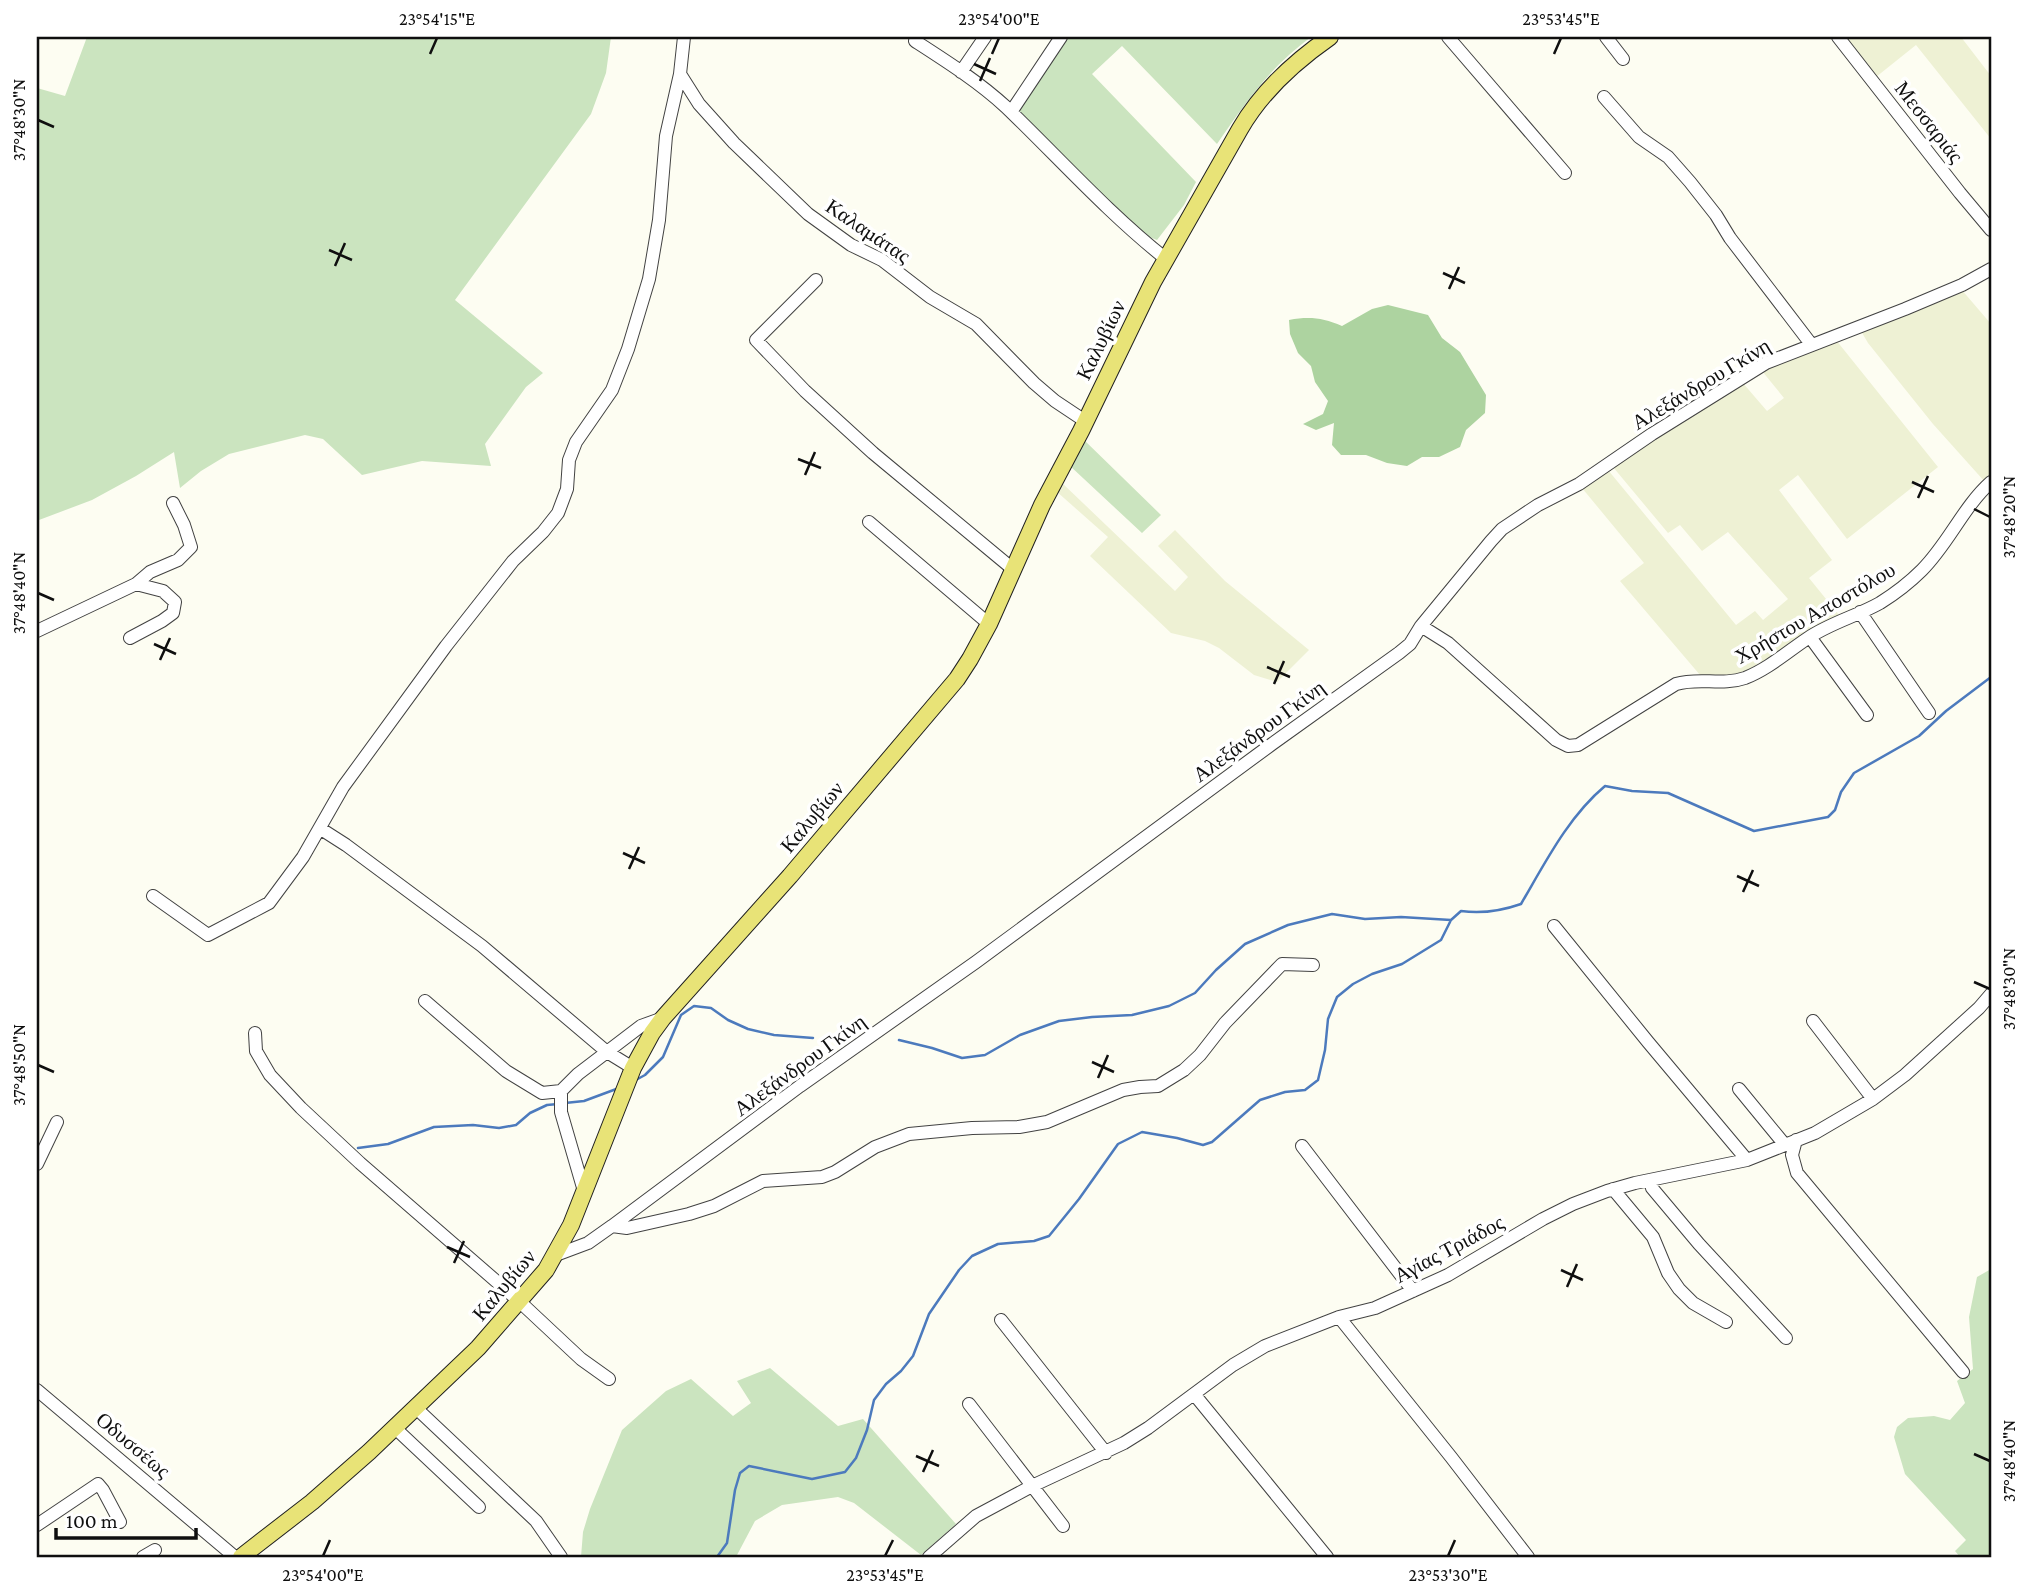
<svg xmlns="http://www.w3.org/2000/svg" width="2028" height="1594" font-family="'Crimson Pro',serif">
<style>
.farmland{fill:#eef1d4}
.green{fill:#cbe4bf}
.forest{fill:#add3a0}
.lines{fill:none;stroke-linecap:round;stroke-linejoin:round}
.stream{stroke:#4c7abd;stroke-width:2.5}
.minor-casing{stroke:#424242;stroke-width:14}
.major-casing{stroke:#202020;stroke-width:18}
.minor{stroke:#fff;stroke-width:12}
.major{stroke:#e8e377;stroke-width:16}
.ticks{fill:none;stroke:#0f0f0f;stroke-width:2.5}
.labels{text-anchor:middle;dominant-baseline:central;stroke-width:7;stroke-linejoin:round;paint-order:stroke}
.street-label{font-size:21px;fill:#0f0f0f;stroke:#fff}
.neatline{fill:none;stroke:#0f0f0f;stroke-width:2.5}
.ticks-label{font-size:18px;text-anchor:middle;fill:#0f0f0f}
</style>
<rect width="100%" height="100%" fill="#fdfdf2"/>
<path class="farmland" d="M1843,37H1961L1991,76V139L1916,45L1876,77Z
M1961,289L1991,324V476L1985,482L1933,424L1868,343L1861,331Z
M1836,340L1938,467L1847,539L1798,475L1779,490L1832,560L1809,578L1839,615L1811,629L1775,654L1739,675L1721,678L1700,675L1620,581L1644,563L1582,488L1608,470L1736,625L1755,611L1763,620L1788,599L1728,532L1702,551L1680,525L1668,533L1613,467L1742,382L1767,411L1784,398L1762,371Z
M1061,482L1175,591L1188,577L1158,546L1175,530L1225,581L1309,650L1277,682L1254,675L1219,648L1205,641L1171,633L1090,556L1108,537L1056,491Z"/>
<path class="green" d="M87,37H611L606,73L591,114L455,300L543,373L526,387L485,444L491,466L422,461L362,475L323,439L305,435L229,454L201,471L180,488L174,452L136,476L92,500L39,520L37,518V88L65,96Z
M1069,37H1311C1269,68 1246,102 1217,144L1122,46L1092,74L1196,182L1184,205L1157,240L1137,232L1014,113Z
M1082,438L1161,515L1142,533L1069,465Z
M1991,1269V1557H1960L1955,1551L1966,1540L1905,1474L1894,1437L1897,1427L1908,1418L1934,1416L1950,1420L1965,1403L1957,1381L1973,1369L1969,1317L1977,1277Z
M770,1368L838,1426L863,1419L956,1524L921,1555L854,1503L838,1497L782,1505L755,1521L736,1557H581L583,1532L590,1509L622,1430L666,1391L691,1379L733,1416L751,1403L737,1381Z"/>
<path class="forest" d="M1388,305L1428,315L1442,338L1460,352L1486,395L1485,413L1466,430L1460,447L1439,457H1422L1407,466L1387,463L1366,455H1341L1332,445L1334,423L1316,430L1303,424L1323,414L1328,401L1315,382L1311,366L1298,353L1290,334L1289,320C1310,316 1323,318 1342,326L1372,309Z"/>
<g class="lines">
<path class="stream" d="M899,1040L932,1048L962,1058L985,1055L1020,1035L1059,1021L1092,1017L1132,1015L1169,1006L1195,993L1216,970L1245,944L1288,925L1332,914L1365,919L1401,917L1451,920
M634,1081L645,1075L663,1057L681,1015L694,1006L711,1008L728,1020L748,1029L774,1035L813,1038
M565,1103L584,1101L619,1088
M358,1148L388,1144L434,1127L473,1125L499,1128L516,1125L530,1113L547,1105L558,1104
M717,1557L727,1543L735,1490L740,1473L749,1466L812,1479L845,1472L856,1458L867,1430L874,1400L886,1384L901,1371L913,1356L929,1314L959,1270L972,1256L998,1244L1034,1241L1049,1236L1079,1199L1118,1144L1142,1132L1177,1138L1203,1145L1212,1142L1260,1100L1285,1092L1305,1090L1318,1080L1325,1050L1328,1019L1337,997L1353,984L1372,974L1402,964L1441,940L1451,920L1461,911C1482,914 1501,911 1521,904C1545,863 1568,817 1605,786L1632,791L1668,793L1754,831L1828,817L1835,810L1841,792L1854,773L1919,736L1946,711L1991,677"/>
<defs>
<path id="minor" d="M684,37L680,74L699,104L734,143L808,214L851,245L882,260L930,297L976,324L1034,383L1055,401L1085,421
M1448,37L1565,173
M1606,37L1623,59
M1838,37L1960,193L1991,230
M915,41C946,61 979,82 1006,107C1059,158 1108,213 1166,259
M961,72L985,37
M1604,97L1639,137L1668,157L1690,182L1716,215L1730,238L1811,344
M1011,112L1061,37
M816,280L756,340L805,391L873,453L1014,570
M869,522L989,624
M136,584L150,572L178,560L191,547L184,525L173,503
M1860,612L1929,713
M1421,626L1448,643L1556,740L1568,746L1578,745L1676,684C1699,677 1722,686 1745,678C1768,669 1787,652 1808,638C1830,623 1857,616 1880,603C1896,593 1909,583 1922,570C1949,543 1963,507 1991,482
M37,631L136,584L163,591L175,602L173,613L162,621L130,638
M1810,637L1867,715
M321,829L346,845L482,946L607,1052L633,1068
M153,896L208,935L269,903L303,857L343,787L446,646L513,561L543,532L558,513L567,489L569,460L576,442L612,390L628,349L649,279L659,220L666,136L680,74
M1554,926L1648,1042L1747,1160
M425,1001L506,1071L542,1093L561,1091L578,1074L641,1026L663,1018
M1813,1021L1873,1099
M255,1033L256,1051L270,1075L301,1108L360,1163L519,1301L581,1359L609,1379
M1739,1089L1785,1145
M561,1091V1112L584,1191
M1796,1140L1792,1155L1797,1173L1963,1372
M1302,1146L1413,1291
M37,1164L57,1122
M1650,1180L1652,1188L1699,1244L1786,1338
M1613,1189L1653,1237L1668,1273L1679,1289L1693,1303L1726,1322
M612,1226L627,1228L689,1214L714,1206L763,1181L822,1177L835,1172L875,1147L909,1134L972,1128L1019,1127L1047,1122L1123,1090L1140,1087L1158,1086L1184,1070L1200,1055L1225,1023L1282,964L1313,965
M556,1255L588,1243L612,1226L800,1086L976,962L1272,744L1399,653L1410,644L1421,626L1491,541L1502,529L1538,505L1579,484L1652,434L1766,363L1905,309L1962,285L1991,269
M1339,1317L1451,1457L1528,1557
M1001,1320L1106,1453
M37,1390L235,1557
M1194,1394L1327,1557
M969,1404L1063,1526
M416,1408L536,1521L561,1557
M395,1428L479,1507
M37,1525L98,1484L103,1490L120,1522
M143,1557L155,1550
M929,1557L976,1516L1032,1486L1124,1443L1148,1428L1233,1365L1265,1346L1339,1317L1375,1308L1448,1275L1543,1219L1573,1204L1607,1191L1635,1183L1747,1160L1815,1133L1873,1099L1905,1075L1979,1008L1991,994"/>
<path id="major" d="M241,1557L312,1502L369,1452L478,1348L546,1270L571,1225L633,1068L652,1033L663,1018L790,876L957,679L970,659L989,624L1042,505L1081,431L1153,282L1240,129C1262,91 1294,62 1330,37"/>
</defs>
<use href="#minor" class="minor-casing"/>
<use href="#major" class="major-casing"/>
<use href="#minor" class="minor"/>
<use href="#major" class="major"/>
</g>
<path class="ticks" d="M430,54L437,38M992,54L999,38M1554,54L1561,38M974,64L996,74M980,81L990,58M38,120L54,127M329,250L352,260M335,266L345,243M1443,273L1465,283M1449,289L1459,267M798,459L821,468M805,475L815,452M1912,482L1934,492M1918,498L1928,476M1974,509L1990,517M38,593L54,600M154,644L176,654M160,660L170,638M1267,667L1290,677M1274,684L1284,661M623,853L645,863M629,869L639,847M1737,876L1759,886M1743,892L1753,870M1974,982L1990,989M1092,1062L1114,1072M38,1065L54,1072M1098,1078L1108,1055M447,1247L470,1257M454,1263L464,1241M1561,1270L1583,1280M1567,1287L1577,1264M1974,1454L1990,1461M916,1456L939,1466M923,1472L933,1450M323,1556L330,1540M885,1556L893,1540M1448,1556L1455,1540"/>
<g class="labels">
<g class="street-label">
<text transform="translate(1929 122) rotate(52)">Μεσσαριάς</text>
<text transform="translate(868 231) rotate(34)">Καλαμάτας</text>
<text transform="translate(1101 340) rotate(-64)">Καλυβίων</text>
<text transform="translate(1701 384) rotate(-31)">Αλεξάνδρου Γκίνη</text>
<text transform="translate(1815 613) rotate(-30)">Χρήστου Αποστόλου</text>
<text transform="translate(1259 731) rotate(-36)">Αλεξάνδρου Γκίνη</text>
<text transform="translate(812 817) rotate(-50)">Καλυβίων</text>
<text transform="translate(800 1065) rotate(-36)">Αλεξάνδρου Γκίνη</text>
<text transform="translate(1449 1249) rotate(-28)">Αγίας Τριάδος</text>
<text transform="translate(504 1285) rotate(-50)">Καλυβίων</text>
<text transform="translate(133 1445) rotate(40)">Οδυσσέως</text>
</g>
</g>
<rect width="2028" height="1594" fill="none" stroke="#ffffff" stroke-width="77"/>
<path d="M56 1528v10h140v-10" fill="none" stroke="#0f0f0f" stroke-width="3.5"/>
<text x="66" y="1528" font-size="21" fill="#0f0f0f" stroke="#ffffff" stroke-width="5" paint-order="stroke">100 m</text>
<rect x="38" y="38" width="1952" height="1518" class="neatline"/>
<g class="ticks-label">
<text x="437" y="25">23°54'15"E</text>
<text x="999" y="25">23°54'00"E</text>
<text x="1561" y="25">23°53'45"E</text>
<text transform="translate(19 120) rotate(-90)" y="6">37°48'30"N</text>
<text transform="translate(2009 517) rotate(-90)" y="6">37°48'20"N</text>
<text transform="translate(19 593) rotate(-90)" y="6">37°48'40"N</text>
<text transform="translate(2009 989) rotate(-90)" y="6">37°48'30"N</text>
<text transform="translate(19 1065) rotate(-90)" y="6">37°48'50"N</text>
<text transform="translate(2009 1461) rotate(-90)" y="6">37°48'40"N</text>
<text x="323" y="1581">23°54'00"E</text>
<text x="885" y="1581">23°53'45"E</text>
<text x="1448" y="1581">23°53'30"E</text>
</g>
</svg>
